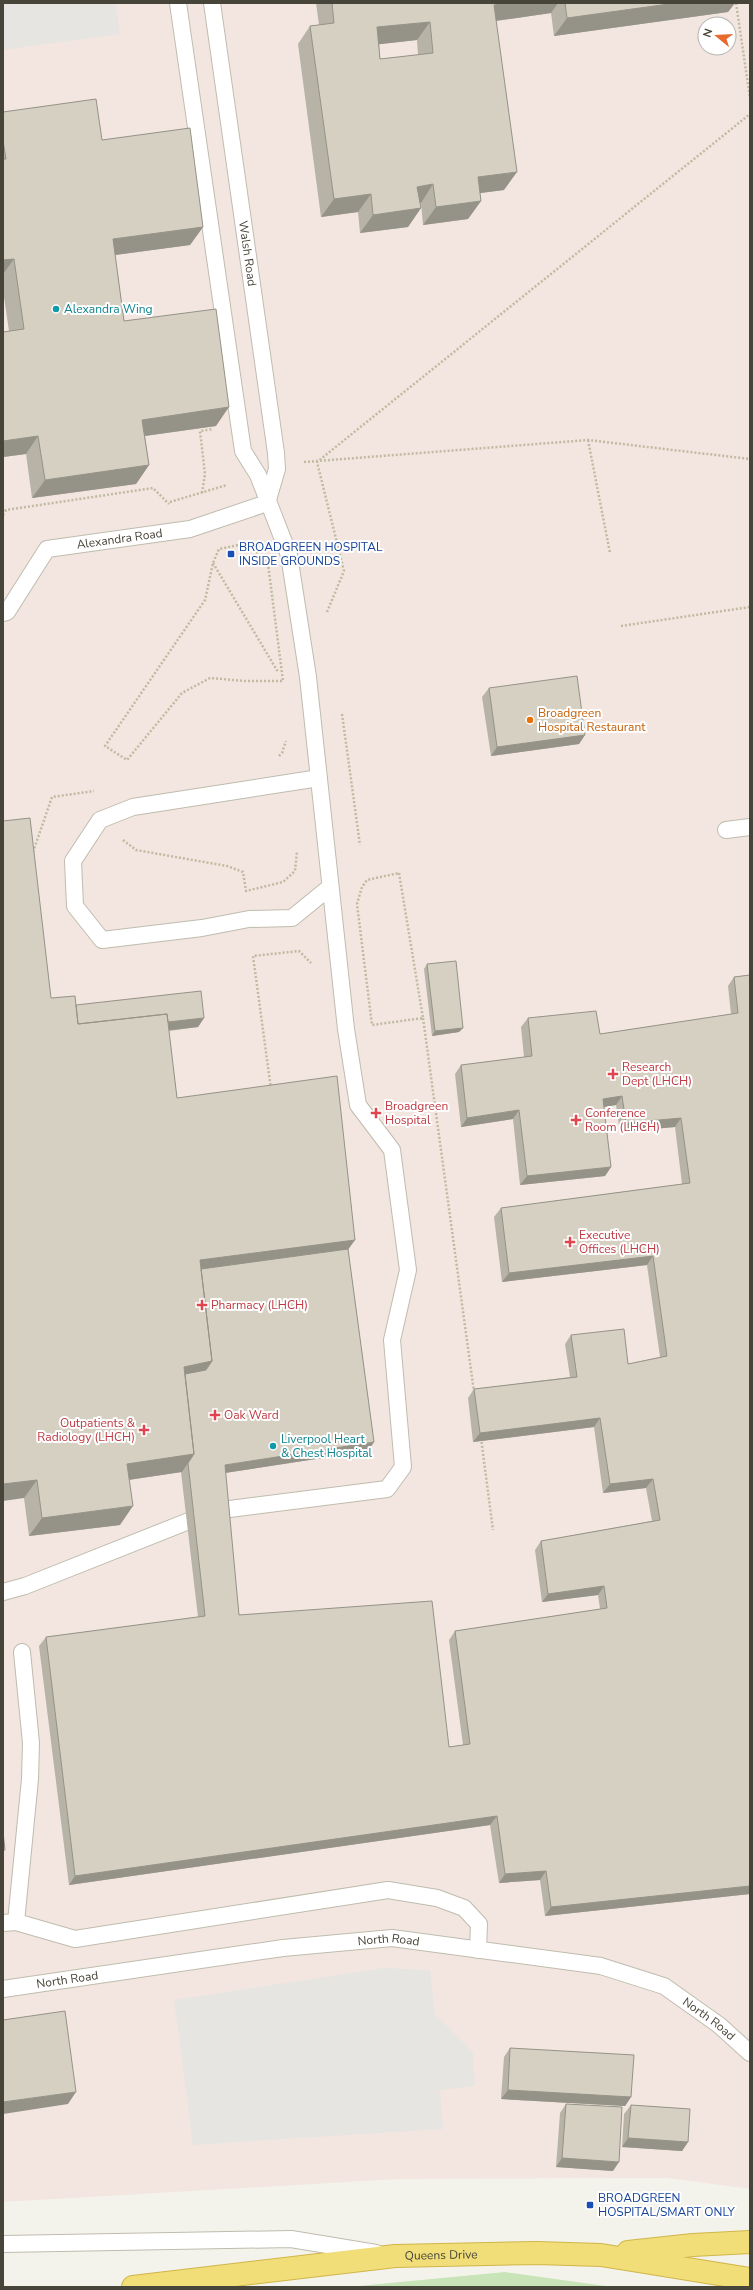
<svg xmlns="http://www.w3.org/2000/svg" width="753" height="2290" font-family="'Nunito Sans',sans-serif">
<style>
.medical{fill:#f3e6e0;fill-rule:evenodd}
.green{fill:#c8e4b8}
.parking{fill:#e6e5e2}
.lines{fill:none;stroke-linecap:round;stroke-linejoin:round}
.lane-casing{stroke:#bfbcae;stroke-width:18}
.highway-casing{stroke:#d0b549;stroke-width:24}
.path{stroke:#bfbaa0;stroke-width:2.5;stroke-dasharray:2 2;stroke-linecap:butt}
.lane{stroke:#fff;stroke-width:16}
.highway{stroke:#f1de79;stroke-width:22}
.wall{fill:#b7b3a6;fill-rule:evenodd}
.shaded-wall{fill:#959287}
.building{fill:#d5d0c1;stroke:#959287;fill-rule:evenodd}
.culture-dot{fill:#0f9aa8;stroke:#fff;stroke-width:1.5}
.transit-dot{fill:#1a4fb4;stroke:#fff;stroke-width:1.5}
.food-dot{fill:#e8710a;stroke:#fff;stroke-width:1.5}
.health-dot{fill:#e0444e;stroke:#fff;stroke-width:1.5}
.labels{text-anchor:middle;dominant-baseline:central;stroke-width:4;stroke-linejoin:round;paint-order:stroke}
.street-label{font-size:12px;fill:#474439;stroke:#fff}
.culture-label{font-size:12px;fill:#0d838f;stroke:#fff;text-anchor:start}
.transit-label{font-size:12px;fill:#164399;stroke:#fff;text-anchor:start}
.food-label{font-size:12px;fill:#c56008;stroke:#fff;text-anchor:start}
.health-label{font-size:12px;fill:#be3a42;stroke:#fff;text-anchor:start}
</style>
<rect width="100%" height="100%" fill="#f4f3eb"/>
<path class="medical" d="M3,3H750V2189L667,2178L400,2179L3,2202ZM705,24H729V48H705Z"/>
<path class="green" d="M505,2272L613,2287H348Z"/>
<path class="parking" d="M3,3H116L120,34L3,50Z
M383,1968L430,1970L435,2014L473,2052L475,2086L440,2090L443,2129L193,2145L174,2000Z"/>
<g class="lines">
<defs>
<g id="lane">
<path id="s1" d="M212,3L276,453L277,469L267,503"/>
<path id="s2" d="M3,613L7,612L47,549L190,529L267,503"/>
<path d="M319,778L133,807L100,820L73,861L75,906L102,940L202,928L249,919L292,918L330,887"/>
<path d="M726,830L750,827"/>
<path d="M3,1592L25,1586L214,1511L387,1489L403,1467L392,1340L408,1270L392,1150L358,1105L346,1029L308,677L289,555L258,475L243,451L178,3"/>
<path d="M16,1922L30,1779L31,1743L22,1652"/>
<path d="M3,1923L16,1922L75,1939L388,1890L437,1898L464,1908L479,1924L478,1950"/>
<path id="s3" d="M3,1989L283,1948L392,1938L601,1966L664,1986L719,2025L750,2053"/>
<path d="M3,2244L291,2239L376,2253"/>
</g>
<g id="highway">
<path d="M628,2252L693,2245L750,2242"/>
<path id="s4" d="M133,2287L395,2256L537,2253L601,2255L750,2279"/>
</g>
</defs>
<use href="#lane" class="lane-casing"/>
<use href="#highway" class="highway-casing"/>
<path class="path" d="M736,3L750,98
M588,440L610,553
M304,462L588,440L750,459
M202,493L205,474L200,431L213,429
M170,502L227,485
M3,515L6,510L153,488L169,504
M248,543L268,564L283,681H245L210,678L182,693L127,760L105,746L205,600L213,563L219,549Z
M213,563L278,672
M327,612L344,571L317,462L750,114
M621,626L750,607
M342,714L360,845
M279,756L282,753L286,741
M123,840L136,850L227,866L243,872L246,891L283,882L295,871L297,851
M33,852L52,797L94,791
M399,873L423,1018L372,1025L357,904L362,887L367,880Z
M423,1018L474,1392
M271,1089L253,956L299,951L311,963
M481,1438L493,1530"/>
<use href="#lane" class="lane"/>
<use href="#highway" class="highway"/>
</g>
<path class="wall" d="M316,3H735L728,12L554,36L551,13L496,21L504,190L480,193L481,201L468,219L423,225L421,203H420L421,208L408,227L360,233L358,212L321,217L298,44L310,26L319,25ZM417,40L418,55L380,59L379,44Z
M3,112L102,140L203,227L190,245L115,255L124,321L216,426L145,436L149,465L136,484L32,498L26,454L3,457V332L9,331L3,290Z
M489,688L585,735L579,744L491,756L482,697Z
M427,964L463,1028L459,1032L432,1036L424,969Z
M750,975V1894L545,1916L540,1880L499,1883L490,1825L69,1885L39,1646L46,1637L198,1617L181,1472L129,1480L120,1525L29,1536L24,1498L51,998L76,1005L204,1018L198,1027L169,1031L177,1098L355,1240L348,1249L374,1442L368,1451L225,1473L239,1615L449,1747L463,1745L449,1640L455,1631L600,1609L598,1595L542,1602L535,1550L541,1541L652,1521L646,1488L603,1493L594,1427L473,1442L468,1398L474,1389L570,1377L565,1344L571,1335L628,1364L660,1357L647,1265L502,1282L494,1217L501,1208L682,1184L675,1127L620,1132L616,1105L604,1107L611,1167L605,1176L520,1185L513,1119L461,1127L455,1074L461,1065L524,1057L521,1027L528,1018L600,1034L731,1014L728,986L734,977Z
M510,2048L631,2097L625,2106L501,2099L504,2057Z
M566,2104L613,2171L556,2167L560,2113Z
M631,2105L688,2142L682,2151L622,2147L624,2114Z"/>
<path class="shaded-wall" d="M506,3H558L551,13L481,23L494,5Z
M676,3H735L728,12L554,36L567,18Z
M430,22L417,40L364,46L377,27Z
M517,172L504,190L465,195L478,177Z
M433,184L421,203L405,205L417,187Z
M371,194L358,212L321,217L334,199Z
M481,201L468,219L423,225L436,207Z
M421,208L408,227L360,233L373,215Z
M203,227L190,245L100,257L113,239Z
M14,259L3,274V260Z
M229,407L216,426L130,438L142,420Z
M38,436L26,454L3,457V441Z
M149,465L136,484L32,498L45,480Z
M585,735L579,744L491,756L497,747Z
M204,1018L198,1027L65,1042L71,1033Z
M463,1028L459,1032L432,1036L435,1031Z
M622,1096L616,1105L597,1108L603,1099Z
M519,1110L513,1119L461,1127L467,1118Z
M681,1118L675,1127L620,1132L626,1123Z
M611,1167L605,1176L520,1185L527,1176Z
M355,1240L342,1258L195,1278L200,1260Z
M653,1256L647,1265L502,1282L509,1273Z
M212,1361L199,1379L179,1383L184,1367Z
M600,1418L594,1427L473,1442L480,1433Z
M374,1442L368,1451L218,1474L225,1465Z
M194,1454L182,1472L114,1482L127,1464Z
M653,1479L646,1488L603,1493L610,1484Z
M37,1480L24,1498L3,1501V1484Z
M133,1506L120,1525L29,1536L42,1518Z
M604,1586L598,1595L542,1602L548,1594Z
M497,1816L490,1825L69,1885L75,1876Z
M546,1871L540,1880L499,1883L505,1874Z
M750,1886V1894L545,1916L551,1907Z
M508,2090L631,2097L625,2106L501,2099Z
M76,2092L68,2104L3,2114V2102Z
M628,2138L688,2142L682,2151L622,2147Z
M562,2158L619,2162L613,2171L556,2167Z"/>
<path class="building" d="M332,3H506L494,5L517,172L478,177L481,201L436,207L433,184L417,187L421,208L373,215L371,194L334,199L310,26L334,23ZM430,22L433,53L380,59L377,27Z
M565,3H676L567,18Z
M96,99L102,140L190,128L203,227L113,239L124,321L216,309L229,407L142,420L149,465L45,480L38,436L3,441V332L24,329L14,259L3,260V159H6L3,141V112Z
M577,676L585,735L497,747L489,688Z
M30,818L51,998L75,996L78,1024L167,1014L177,1098L337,1076L355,1240L200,1260L212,1361L184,1367L194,1454L127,1464L133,1506L42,1518L37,1480L3,1484V821Z
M456,961L463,1028L435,1031L427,964Z
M750,975V1886L551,1907L546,1871L505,1874L497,1816L75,1876L46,1637L205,1616L188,1463L194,1454L185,1374L206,1370L212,1361L201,1269L348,1249L374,1442L225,1465L239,1615L432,1601L449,1747L470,1744L455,1631L607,1608L604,1586L548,1594L541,1541L660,1520L653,1479L610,1484L600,1418L480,1433L474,1389L577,1377L571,1335L624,1329L628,1364L667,1356L653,1256L509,1273L501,1208L690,1183L681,1118L626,1123L622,1096L603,1099L611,1167L527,1176L519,1110L467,1118L461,1065L532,1056L528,1018L596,1011L600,1034L738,1013L734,977Z
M201,991L204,1018L168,1022L167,1014L78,1024L76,1005Z
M3,1832L5,1850H3Z
M65,2011L76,2092L3,2102V2020Z
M510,2048L634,2055L631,2097L508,2090Z
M566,2104L622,2107L619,2162L562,2158Z
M631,2105L690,2109L688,2142L628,2138Z"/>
<g class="culture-dot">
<circle cx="56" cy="309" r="4"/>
<circle cx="273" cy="1446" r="4"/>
</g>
<g class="transit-dot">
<rect x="227" y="550" width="8" height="8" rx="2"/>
<rect x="586" y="2201" width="8" height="8" rx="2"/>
</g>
<circle class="food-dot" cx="530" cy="720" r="4"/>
<g class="health-dot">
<path d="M611 1068h4v4h4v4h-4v4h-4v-4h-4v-4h4z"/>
<path d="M374 1107h4v4h4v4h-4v4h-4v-4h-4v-4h4z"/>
<path d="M574 1114h4v4h4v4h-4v4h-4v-4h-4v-4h4z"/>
<path d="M568 1236h4v4h4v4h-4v4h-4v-4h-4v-4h4z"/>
<path d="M200 1299h4v4h4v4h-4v4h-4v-4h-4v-4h4z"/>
<path d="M213 1409h4v4h4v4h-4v4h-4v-4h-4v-4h4z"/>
<path d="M142 1424h4v4h4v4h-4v4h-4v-4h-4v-4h4z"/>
</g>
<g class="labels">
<g class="street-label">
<text stroke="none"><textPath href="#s1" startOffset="253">Walsh Road</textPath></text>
<text stroke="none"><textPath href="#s2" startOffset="152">Alexandra Road</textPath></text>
<text stroke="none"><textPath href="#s3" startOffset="389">North Road</textPath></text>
<text stroke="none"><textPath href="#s3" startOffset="65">North Road</textPath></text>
<text stroke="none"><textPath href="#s3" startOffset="725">North Road</textPath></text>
<text stroke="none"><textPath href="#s4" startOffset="310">Queens Drive</textPath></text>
</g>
<g class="culture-label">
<text x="64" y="309">Alexandra Wing</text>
<text x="281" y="1439">Liverpool Heart<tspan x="281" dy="14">&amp; Chest Hospital</tspan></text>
</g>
<g class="transit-label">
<text x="239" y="547">BROADGREEN HOSPITAL<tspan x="239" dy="14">INSIDE GROUNDS</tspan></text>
<text x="598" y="2198">BROADGREEN<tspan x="598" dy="14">HOSPITAL/SMART ONLY</tspan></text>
</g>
<g class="food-label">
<text x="538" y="713">Broadgreen<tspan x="538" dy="14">Hospital Restaurant</tspan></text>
</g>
<g class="health-label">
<text x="622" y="1067">Research<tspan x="622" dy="14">Dept (LHCH)</tspan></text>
<text x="385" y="1106">Broadgreen<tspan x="385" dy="14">Hospital</tspan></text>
<text x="585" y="1113">Conference<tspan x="585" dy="14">Room (LHCH)</tspan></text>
<text x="579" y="1235">Executive<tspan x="579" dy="14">Offices (LHCH)</tspan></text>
<text x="211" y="1305">Pharmacy (LHCH)</text>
<text x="224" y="1415">Oak Ward</text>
<text x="135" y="1423" text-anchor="end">Outpatients &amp;<tspan x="135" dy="14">Radiology (LHCH)</tspan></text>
</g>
</g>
<rect width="753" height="2290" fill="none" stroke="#474439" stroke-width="8"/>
<g transform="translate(717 36) rotate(288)"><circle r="19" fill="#ffffff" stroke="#b5b4b0"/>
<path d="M0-3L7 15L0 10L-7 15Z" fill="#e76a2f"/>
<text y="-6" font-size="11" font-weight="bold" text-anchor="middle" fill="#474439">N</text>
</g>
</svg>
